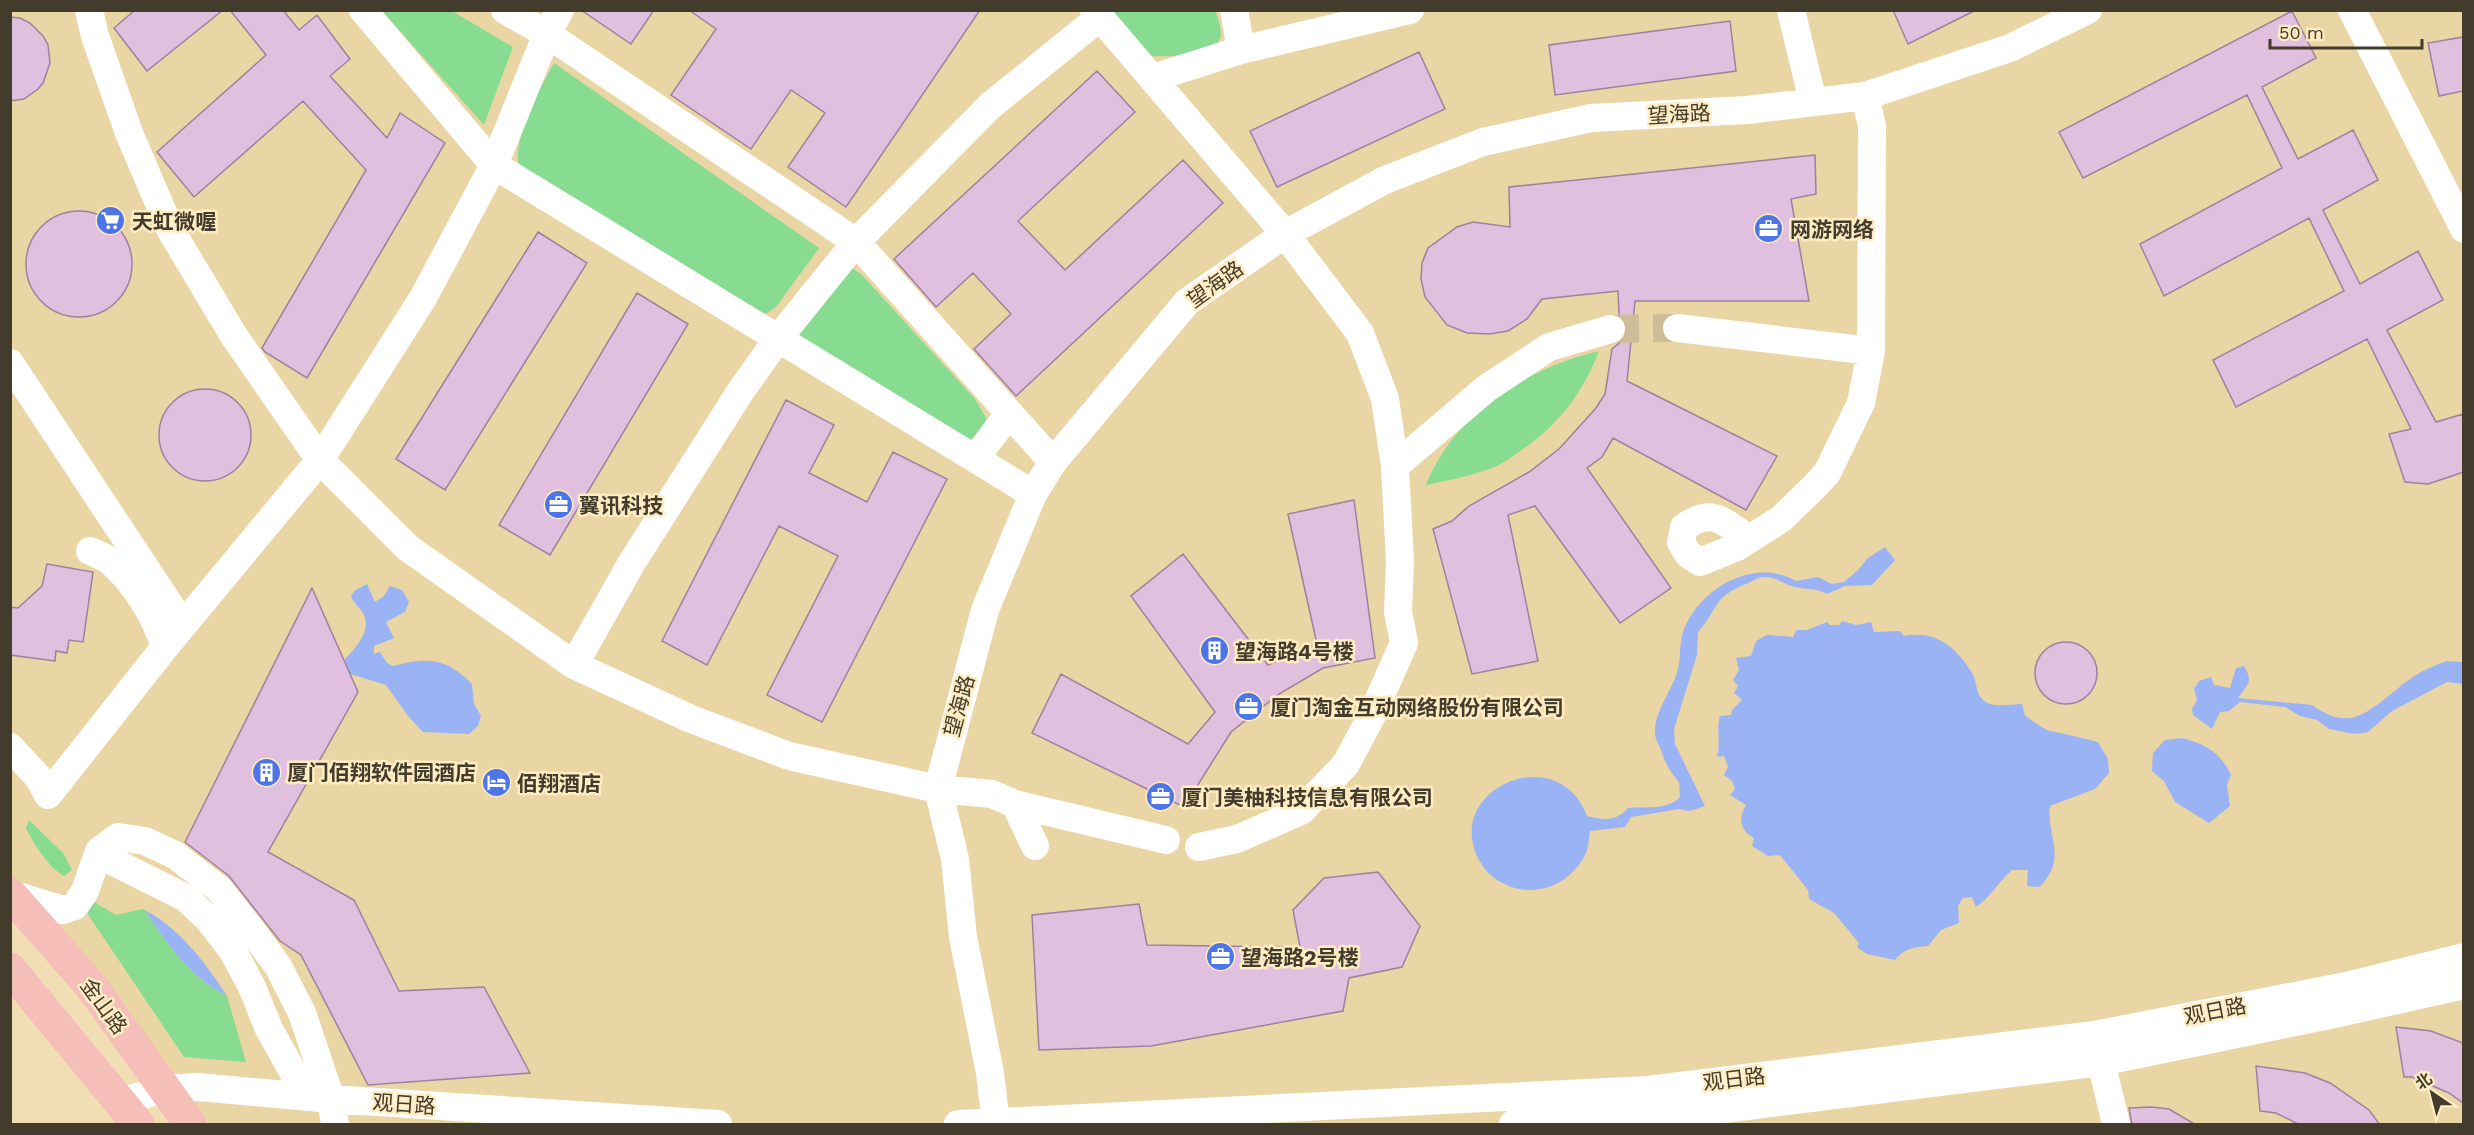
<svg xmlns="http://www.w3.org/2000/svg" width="2474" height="1135" font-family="'Work Sans','Noto Sans SC',sans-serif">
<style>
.built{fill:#ead5a4}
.green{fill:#88dc91}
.water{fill:#99b3f4}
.building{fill:#e0bfdf;stroke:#9f809e;stroke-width:1.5}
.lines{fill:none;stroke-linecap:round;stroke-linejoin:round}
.minor-tunnel{stroke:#cebd99;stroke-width:28;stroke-dasharray:28 14;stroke-linecap:butt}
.minor{stroke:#fff;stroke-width:28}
.major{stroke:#f5beb8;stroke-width:33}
.labels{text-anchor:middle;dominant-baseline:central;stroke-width:5;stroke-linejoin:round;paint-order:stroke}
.street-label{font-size:21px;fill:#433b2b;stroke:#feecc2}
.poi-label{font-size:21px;font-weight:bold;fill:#433b2b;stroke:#feecc2;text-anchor:start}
</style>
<rect width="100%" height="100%" fill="#f1deb5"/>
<path class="built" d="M10,11H2463V1124H210L69,943L11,876Z"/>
<path class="green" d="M382,11H452L513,47L484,125Z
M1105,11H1215C1218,17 1221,26 1221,34C1220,57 1161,57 1145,56Z
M554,63L819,248L776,307L764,315L519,166C512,138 540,88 554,63Z
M852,268L861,274L975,399L985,416L987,426L975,439L966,440L797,347L794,331Z
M1599,351C1583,393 1558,426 1520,451C1513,456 1505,462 1497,466C1475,475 1450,480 1426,485C1454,414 1527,368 1599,351Z
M29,820L63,853L72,870L64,876C48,867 34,844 26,828Z
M87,898L116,915L142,909L145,910C168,945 189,976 227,996L246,1062L184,1057L83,907Z"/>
<path class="water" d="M1885,547L1895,560L1872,585L1845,586L1827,594C1815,587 1807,590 1795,587C1784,585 1776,576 1764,577C1758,577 1751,582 1746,584C1711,598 1719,609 1698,632L1697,655L1674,729L1675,744L1705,806L1690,811L1679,809L1631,817L1625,827L1590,831C1589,838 1589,846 1586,853C1573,882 1539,898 1509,886C1494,880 1484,871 1477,856C1446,787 1559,740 1587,816C1604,820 1616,822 1628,808C1645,806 1667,811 1680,797L1679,782C1670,772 1665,763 1661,750C1659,745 1655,739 1655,733C1654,711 1673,690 1678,669C1681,656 1679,642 1684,629C1701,587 1755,557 1796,581L1818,577L1832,584L1844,582L1857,571L1868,558Z
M367,584L375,602L384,596L390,586L402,590L409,602L405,612L386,622L394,638L374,646V654L380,652L387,663L393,666C429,657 446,658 472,684L474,704L481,716L478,726L469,734L423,732L408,716L386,685L347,673L345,659C356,648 373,629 363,613C359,607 354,603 351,597L354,591Z
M1842,621L1856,625L1871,622L1874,632L1900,631L1904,636C1936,630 1956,647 1972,673C1979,683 1973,697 1990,704C1999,707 2013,704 2022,704L2025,716C2033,721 2045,731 2055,732C2070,735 2083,738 2098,742L2108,759L2109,773L2095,789L2050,806C2046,837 2069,858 2039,887L2027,886L2028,870H2012C1998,882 1991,897 1976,907L1972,897L1963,898L1958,906L1959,923L1941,930L1928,946C1913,947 1904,949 1895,960L1867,954L1857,947L1859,943L1834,913L1809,899L1808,890L1780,855L1768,856L1752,846L1754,838C1740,830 1738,818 1746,805L1730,795L1735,789L1732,781L1724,775L1728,767L1724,756L1717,757C1721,743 1716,730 1720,716L1731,715L1732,710L1742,700L1734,693L1738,686L1733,680L1739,670L1736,658L1751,656L1756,641L1767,635L1793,637L1796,630H1807L1827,622L1830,625H1839Z
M2447,661L2463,662V684L2447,682L2392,711L2368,732L2355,734L2329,729L2317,720L2300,716L2285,707L2240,702L2229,711L2220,712L2212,729L2193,715L2192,709L2197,700L2194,689L2199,681L2211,677L2214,685L2230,688L2236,668L2244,666C2254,683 2247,684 2238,698L2312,705C2323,713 2336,720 2351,718C2370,715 2396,688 2413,677C2424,670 2435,665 2447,661Z
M2182,738C2205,744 2221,753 2231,775L2227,785L2230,806L2209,823L2175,802L2164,781L2152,771L2153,753L2165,740Z
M145,910C180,929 205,962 227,996C189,976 168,945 145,910Z"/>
<path class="building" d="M135,10H223L147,71L114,28Z
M230,10H283L299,30L317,15L350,59L330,76L387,138L400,113L445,143L307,378L265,352L262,348L366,170L303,101L194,197L157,152L266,55Z
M581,10H654L631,44Z
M689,10H980L846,207L788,167L825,113L791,90L751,149L671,95L716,29Z
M1893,10H1976L1908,44Z
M2292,11L2316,58L2262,87L2298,159L2353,130L2378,180L2323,210L2360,284L2418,251L2443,300L2387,330L2436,422L2463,414V472L2452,476L2428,484L2405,482L2389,434L2411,429L2367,339L2236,407L2213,360L2344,291L2309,218L2164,296L2140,244L2282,168L2247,95L2083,178L2059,132Z
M10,17L20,18L30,23L43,36L48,45L50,63L43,83L38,89L24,99L10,101Z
M1730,21L1736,71L1555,95L1549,45Z
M2463,37V91L2439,96L2428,43Z
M1419,52L1445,109L1277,187L1250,131Z
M1097,71L1135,112L1018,221L1065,270L1183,160L1223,203L1016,396L974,349L1011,314L973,273L936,307L894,259Z
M1815,155L1816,194L1791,199L1809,301H1635L1627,381L1777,456L1746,510L1613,438L1602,457L1587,468L1671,588L1620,623L1535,506L1508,515L1538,661L1472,674L1433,529L1452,521L1469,506L1529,472L1559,449L1596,408L1605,394L1612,349L1623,340L1627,332V325L1619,315L1618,291L1542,299L1527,319L1508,331L1489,334L1467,333L1447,325L1425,297L1421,279L1422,263L1428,248L1457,227L1473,222L1510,227L1509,187Z
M26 264a53 53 0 1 1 106 0a53 53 0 1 1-106 0Z
M538,232L587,263L445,490L396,459Z
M637,293L688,324L550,555L499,525Z
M159 435a46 46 0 1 1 92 0a46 46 0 1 1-92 0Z
M786,400L834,425L809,473L867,502L893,452L947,479L822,722L767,695L838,556L779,526L707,665L662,641Z
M1354,500L1375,658L1323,668L1279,694L1231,732L1184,807L1032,733L1061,674L1188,744L1215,712L1131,596L1183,554L1268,665L1317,644L1288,514Z
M47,564L93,572L83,642L69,640L67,653L56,651L55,661L10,655V607L18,608L42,586Z
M312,588L358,692L268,852L354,900L399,991L484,987L530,1073L368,1085L301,955L280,941L229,876L185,842Z
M2035 673a31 31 0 1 1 62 0a31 31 0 1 1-62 0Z
M1378,872L1420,926L1402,967L1349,978L1343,1011L1151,1046L1039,1050L1032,915L1139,904L1147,945L1300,947L1293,910L1324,878Z
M2396,1027L2431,1031L2463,1043V1103L2449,1093L2412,1077H2404Z
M2256,1066L2305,1073L2330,1083L2369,1110L2380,1125H2300L2276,1113L2260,1111Z
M2151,1107L2169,1109L2196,1125H2132L2129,1108Z"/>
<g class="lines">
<path class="minor-tunnel" d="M1611,329L1677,328"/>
<path class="minor" d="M89,10L95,36L129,133L170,229L234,336L320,460L408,548L574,665L691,719L789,756L938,789L992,794L1015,804L1166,840
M363,10L494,165L1033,494
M505,10L547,34L856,242L1053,462
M1094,10L1285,234L1360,333L1385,399L1395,466L1400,562L1398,612L1404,643L1372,715L1346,764L1301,811L1237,839L1199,847
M1791,10L1813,102
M2352,10L2464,229
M1241,50L1410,10
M1153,78L1241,50L1234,10
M1677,328L1871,351
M10,363L183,625
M976,457L1009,414
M1395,466L1487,388L1549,347L1611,329
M1750,539C1723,523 1714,506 1684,527L1681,542L1688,554L1700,562L1737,547L1781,519L1816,485L1827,473L1861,403L1871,351L1872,126L1865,96
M90,551C97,554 106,557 111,562C136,584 155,616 165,647
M574,665L631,564L740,392L777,340L856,242L990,106L1100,17
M10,747L39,778L48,795L165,647L320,460L423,298L494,165L547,34L560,10
M1015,804L1035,846
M99,851L110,860L186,898L209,920L233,951L252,987L269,1029L307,1097
M11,894L63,910L75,906L85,891L99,851L118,837L145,841L175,855L219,889L252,931L278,966L302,1013L331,1099L335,1124
M2097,1045L2116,1124
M121,1102L163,1089L198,1087L331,1099L718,1124
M958,1124L1648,1090L2094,1035L2346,986L2464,957
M996,1124L990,1073L963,937L955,859L938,789L985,610L1033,494L1053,462L1187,302L1285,234L1385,180L1483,142L1591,118L1747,110L1865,96L2010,48L2088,10
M1513,1124L1675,1115L2101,1062L2339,1013L2464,985"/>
<path class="major" d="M10,894L91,986L190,1124
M10,969L138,1124"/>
</g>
<defs>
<symbol id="supermarket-disc" viewBox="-11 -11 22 22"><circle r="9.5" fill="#4d74e8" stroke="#feecc2"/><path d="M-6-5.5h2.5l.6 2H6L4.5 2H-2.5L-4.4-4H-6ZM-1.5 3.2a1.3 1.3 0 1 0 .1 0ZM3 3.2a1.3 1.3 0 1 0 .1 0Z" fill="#fff"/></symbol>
<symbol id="office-disc" viewBox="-11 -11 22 22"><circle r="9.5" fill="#4d74e8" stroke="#feecc2"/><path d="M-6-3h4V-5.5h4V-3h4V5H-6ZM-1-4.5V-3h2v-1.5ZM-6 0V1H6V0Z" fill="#fff"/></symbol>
<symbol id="building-disc" viewBox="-11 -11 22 22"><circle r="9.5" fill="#4d74e8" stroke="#feecc2"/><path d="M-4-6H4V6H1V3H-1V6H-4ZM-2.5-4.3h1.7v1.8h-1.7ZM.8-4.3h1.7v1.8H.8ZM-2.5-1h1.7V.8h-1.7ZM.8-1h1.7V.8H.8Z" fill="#fff"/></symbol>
<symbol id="hotel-disc" viewBox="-11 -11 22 22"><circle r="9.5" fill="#4d74e8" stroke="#feecc2"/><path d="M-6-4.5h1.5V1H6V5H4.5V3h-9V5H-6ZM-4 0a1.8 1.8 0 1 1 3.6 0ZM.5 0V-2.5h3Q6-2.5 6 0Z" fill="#fff"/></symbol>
</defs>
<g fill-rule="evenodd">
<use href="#supermarket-disc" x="94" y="204" width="33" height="33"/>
<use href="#office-disc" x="1752" y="212" width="33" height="33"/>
<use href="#office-disc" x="542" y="488" width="33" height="33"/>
<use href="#building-disc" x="1198" y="634" width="33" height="33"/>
<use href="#office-disc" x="1232" y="690" width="33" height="33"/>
<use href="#building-disc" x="250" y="756" width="33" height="33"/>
<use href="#hotel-disc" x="480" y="766" width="33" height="33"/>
<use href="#office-disc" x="1144" y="780" width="33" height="33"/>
<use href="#office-disc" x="1204" y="940" width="33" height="33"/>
</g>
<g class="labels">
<g class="street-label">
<text transform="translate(1679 114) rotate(-3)">望海路</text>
<text transform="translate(1215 284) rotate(-36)">望海路</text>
<text transform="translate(959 706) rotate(-75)">望海路</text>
<text transform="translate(104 1006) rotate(54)">金山路</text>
<text transform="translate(2215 1011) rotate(-11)">观日路</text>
<text transform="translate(1734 1079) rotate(-7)">观日路</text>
<text transform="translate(404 1104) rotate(4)">观日路</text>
</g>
<g class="poi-label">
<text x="132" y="221">天虹微喔</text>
<text x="1790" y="229">网游网络</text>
<text x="579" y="505">翼讯科技</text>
<text x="1235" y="651">望海路4号楼</text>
<text x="1270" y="707">厦门淘金互动网络股份有限公司</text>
<text x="287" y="772">厦门佰翔软件园酒店</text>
<text x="517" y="783">佰翔酒店</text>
<text x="1181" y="797">厦门美柚科技信息有限公司</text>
<text x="1241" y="957">望海路2号楼</text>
</g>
</g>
<rect width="2474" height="1135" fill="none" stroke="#433b2b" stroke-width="24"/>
<g transform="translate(2432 1093) rotate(325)" stroke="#feecc2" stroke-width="4.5" paint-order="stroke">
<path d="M0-4.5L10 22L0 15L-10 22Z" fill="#433b2b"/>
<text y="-9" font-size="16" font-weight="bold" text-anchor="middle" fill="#433b2b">北</text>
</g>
<path d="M2270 39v9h152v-9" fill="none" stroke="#433b2b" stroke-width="3"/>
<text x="2279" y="39" font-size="18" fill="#433b2b" stroke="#feecc2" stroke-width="4.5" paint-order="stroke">50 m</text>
</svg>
